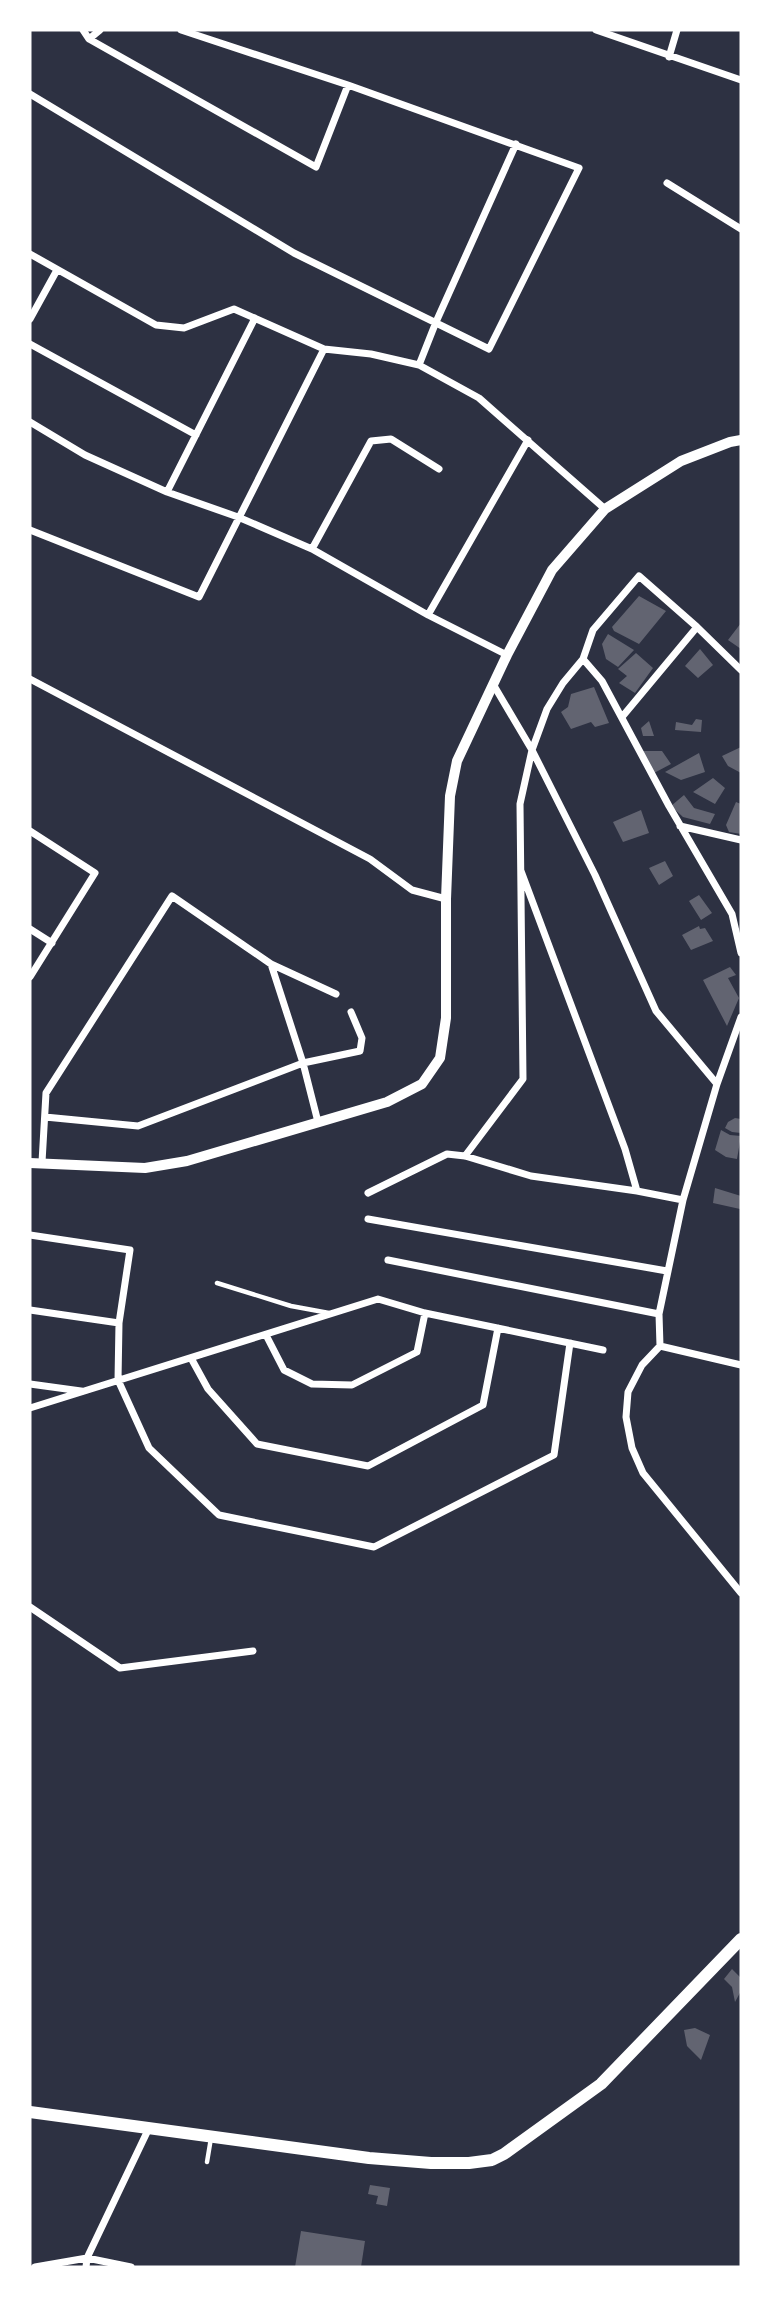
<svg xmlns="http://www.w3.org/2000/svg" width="771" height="2297" font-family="'Roboto Condensed',sans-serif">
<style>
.building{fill:#626471}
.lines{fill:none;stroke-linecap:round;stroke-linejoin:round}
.service{stroke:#fff;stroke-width:4.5}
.minor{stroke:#fff;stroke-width:7}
.tertiary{stroke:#fff;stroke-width:10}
.secondary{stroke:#fff;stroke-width:12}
</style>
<rect width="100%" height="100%" fill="#2d3142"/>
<path class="building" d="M639,596L666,611L639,644L614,631L612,627Z
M741,623V649L728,640Z
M608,634L634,650L618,667L606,659L602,644Z
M700,649L713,665L698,678L685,666Z
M636,653L653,668L635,693L619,683L627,676L618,669Z
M594,687L609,723L595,727L591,722L571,729L561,712L568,707L571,694Z
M696,719L702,720L701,732L675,730L676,722L692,725Z
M649,721L654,736H643L641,728Z
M741,747V773L728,766L722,756Z
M642,751H662L671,764L654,773Z
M699,753L705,772L681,780L665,772Z
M713,778L725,788L715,804L693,792Z
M684,795L694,808L715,814L710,824L683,817L671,806Z
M736,802L741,804V834L729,832L726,825Z
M641,810L649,833L623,842L613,822Z
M665,861L673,876L659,885L649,868Z
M699,895L712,913L701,920L689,901Z
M699,926L700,929L705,928L713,941L691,950L682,935Z
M730,967L736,975L728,978L739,998L727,1026L703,980Z
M735,1118L741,1119V1133L732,1132L725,1128L728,1122Z
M721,1130L730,1135L741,1136L737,1159L726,1157L715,1150Z
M715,1188L741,1196L740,1209L713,1203Z
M732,1969L741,1978V1991L735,2002L732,1987L724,1979Z
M695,2028L710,2035L701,2060L687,2046L684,2030Z
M370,2185L390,2188L387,2206L376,2204L378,2196L368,2194Z
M301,2231L365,2241L361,2267H295Z"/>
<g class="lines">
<path class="service" d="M217,1283L291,1306L329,1313
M207,2162L211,2138"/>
<path class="minor" d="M83,30L89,39L316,167L348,85
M596,30L741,80
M89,39L100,30
M669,57L677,30
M30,94L294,253L489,349L579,168L348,85L181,30
M667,183L741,229
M30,254L156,325L184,328L234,309L324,349L371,354L419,365L479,398L605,509
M30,319L57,270
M30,344L196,435
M419,365L436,322L516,144
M30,422L85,455L167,492L238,517L312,549L428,615L507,655
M167,492L255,318
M30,530L199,597L324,349
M312,549L371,441L391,439L439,469
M428,615L528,440
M583,659L602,681L669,806L732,914L741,953
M30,679L370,859L412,890L446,899
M493,684L532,750L595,875L656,1011L717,1084
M622,717L697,627
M680,826L741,840
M30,831L95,873L30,977
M521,871L625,1149L637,1191L683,1200
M30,929L52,943
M271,964L336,994
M45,1117L138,1126L303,1063L360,1051L362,1038L351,1012
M465,1156L523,1079L520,804L532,750L547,709L563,683L583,659L593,630L639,576L697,627L741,670
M42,1162L46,1093L172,896L271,964L303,1063L318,1122
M368,1193L447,1154L465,1156L531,1176L637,1191
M368,1219L667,1271
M30,1235L130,1250L119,1323L118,1380L149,1448L219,1515L374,1547L554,1455L570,1343
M388,1260L659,1314
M30,1310L119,1323
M266,1335L284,1370L312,1384L352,1385L417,1352L425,1313
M660,1346L659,1314L683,1200L717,1084L741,1017
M191,1358L208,1389L257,1444L368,1466L483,1405L498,1328
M741,1365L660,1346L642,1365L628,1392L626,1417L632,1448L643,1473L741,1593
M30,1384L81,1391
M30,1408L378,1299L425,1313L603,1350
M30,1607L120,1668L253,1651
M35,2267L87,2258L131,2267
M86,2267L87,2258L149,2128"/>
<path class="tertiary" d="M30,1163L145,1168L187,1161L387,1102L422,1084L440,1058L446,1018V899L450,796L457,761L507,655L552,570L605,509L681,461L730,442L741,440"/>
<path class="secondary" d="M30,2112L369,2158L431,2163H469L492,2160L504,2154L601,2084L741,1939"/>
</g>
<rect width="771" height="2297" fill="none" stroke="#ffffff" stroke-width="63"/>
</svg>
